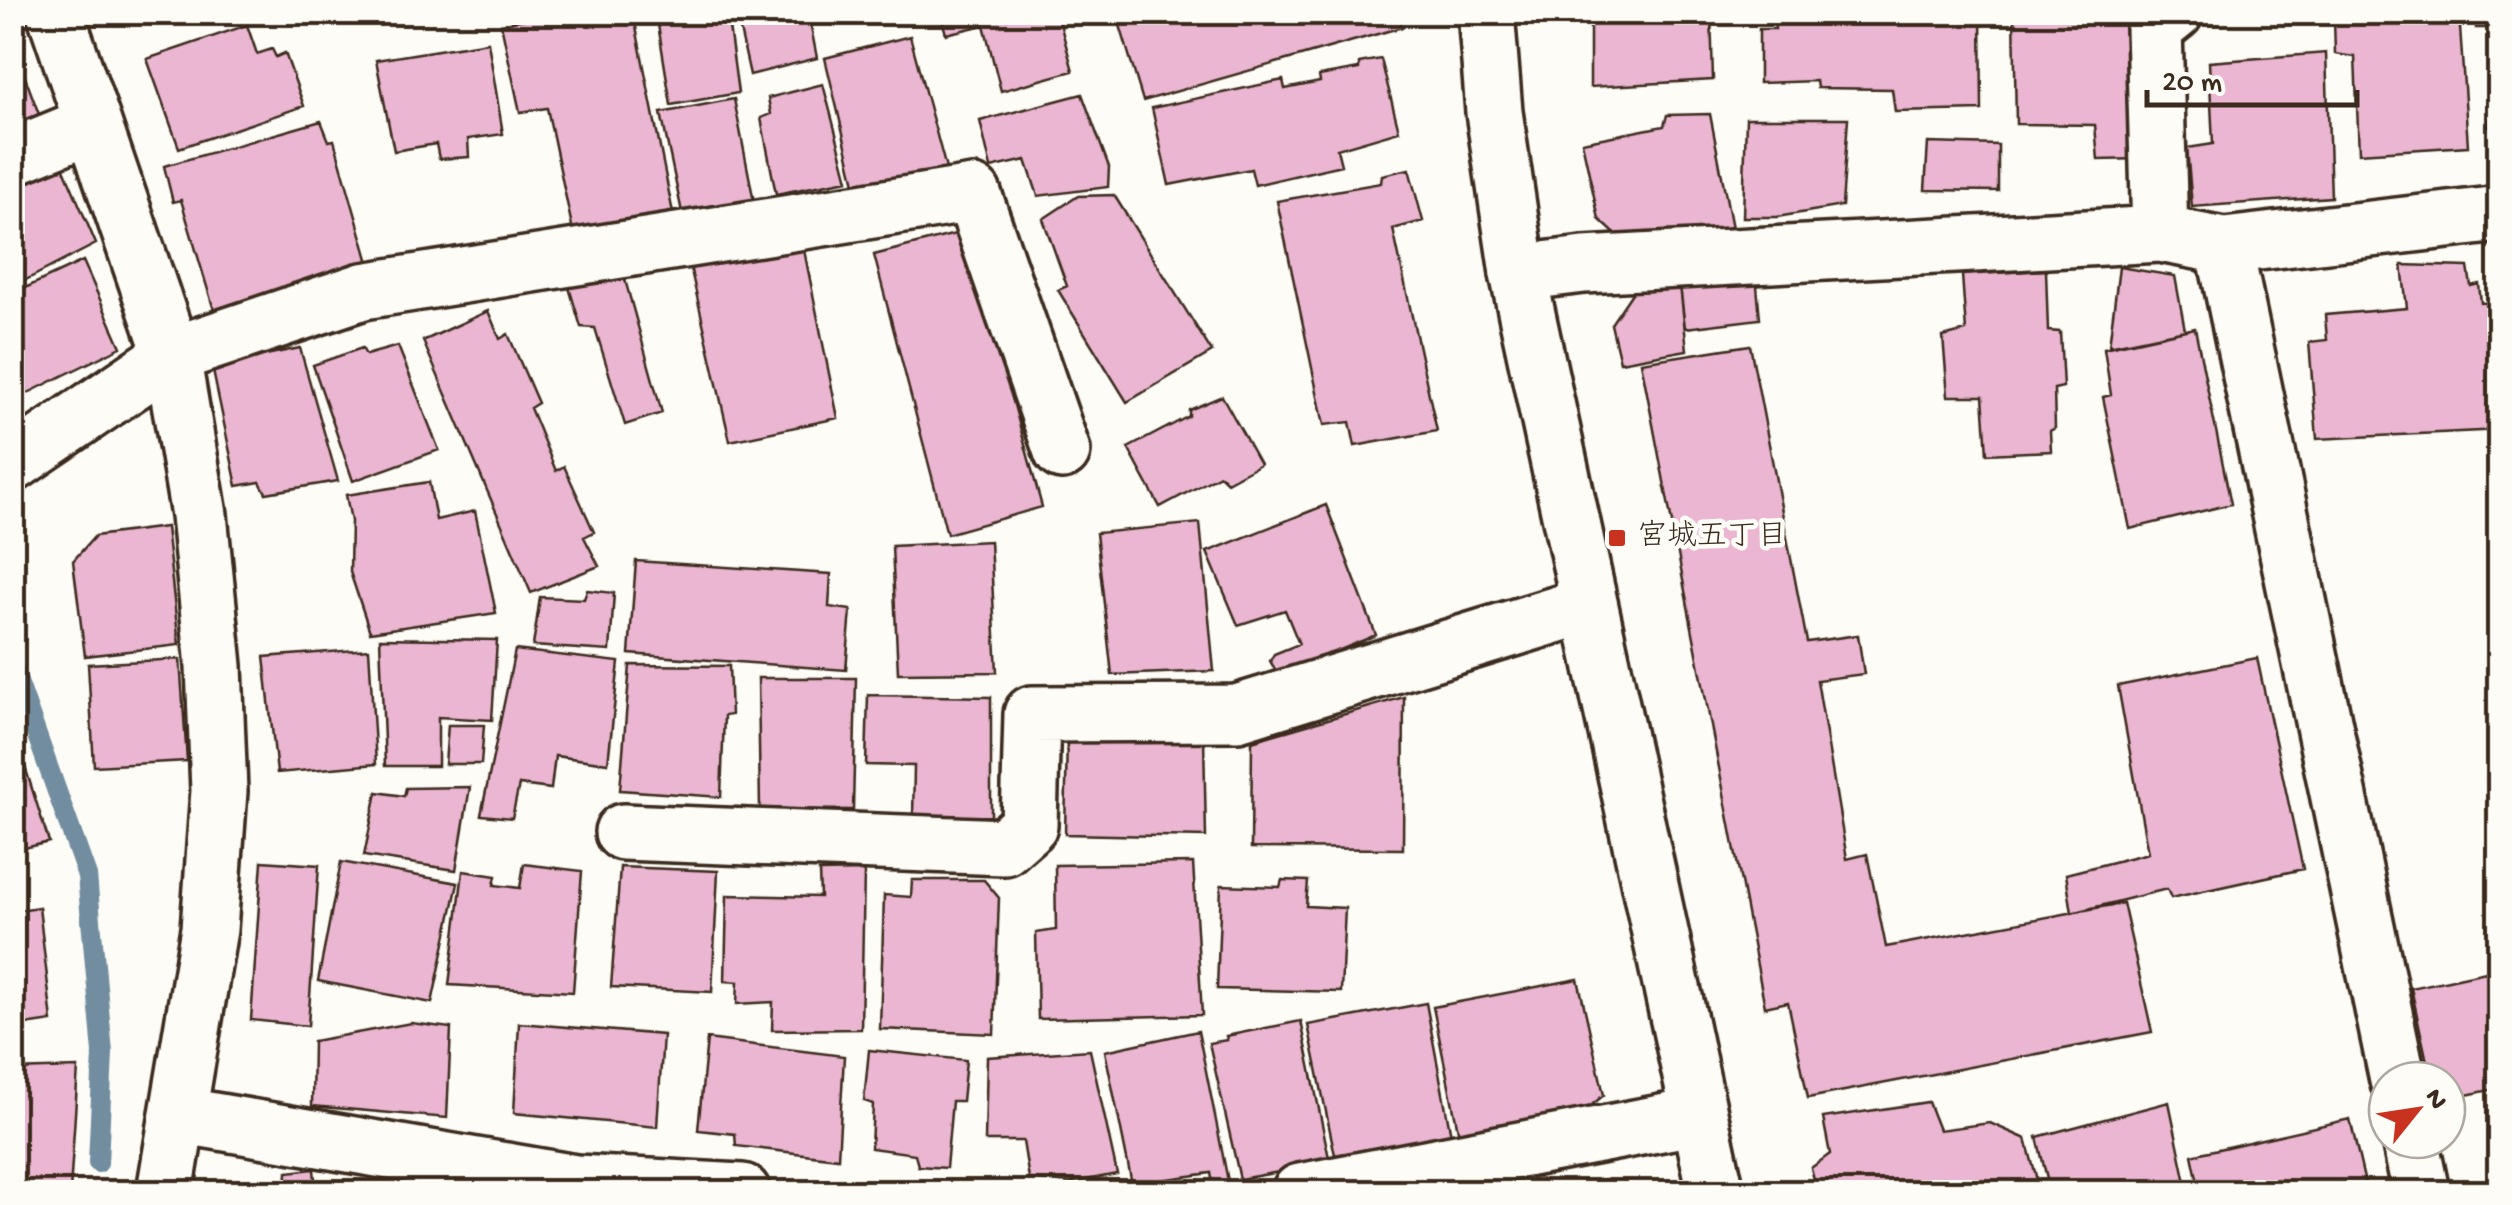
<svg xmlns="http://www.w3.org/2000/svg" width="2512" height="1205" font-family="'Gochi Hand','Klee One',sans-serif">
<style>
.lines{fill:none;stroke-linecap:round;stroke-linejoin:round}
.stream{stroke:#718d9f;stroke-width:20}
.building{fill:#ebb6d1;stroke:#3b2a1e;stroke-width:2.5}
.street-casing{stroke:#3b2a1e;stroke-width:62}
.secondary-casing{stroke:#3b2a1e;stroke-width:62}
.street{stroke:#fdfcf7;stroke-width:55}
.secondary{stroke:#fdfcf7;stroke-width:55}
.poi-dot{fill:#c8321e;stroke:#fdfcf7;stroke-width:4}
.labels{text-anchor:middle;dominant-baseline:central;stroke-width:9;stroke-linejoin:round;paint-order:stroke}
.poi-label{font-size:30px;fill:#3b2a1e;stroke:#fdfcf7;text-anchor:start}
</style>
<rect width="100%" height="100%" fill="#fdfcf7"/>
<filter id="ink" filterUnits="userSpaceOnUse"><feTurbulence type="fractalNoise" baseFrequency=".01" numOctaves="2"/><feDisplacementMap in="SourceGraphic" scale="20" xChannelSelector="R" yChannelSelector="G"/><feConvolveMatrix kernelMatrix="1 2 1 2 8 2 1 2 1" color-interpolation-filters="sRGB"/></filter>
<g filter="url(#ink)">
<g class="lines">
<path class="stream" d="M12,665L87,876L103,1053L98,1163"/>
</g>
<path class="building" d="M557,12H561L563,21L605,12H633L673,213L573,231L547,108L520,112L501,24Z
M656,12H727L738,93L671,105Z
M736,12H808L817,58L750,75Z
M940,12H1057L1073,71L1001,91L984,25L946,34Z
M1116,12H1399L1402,27L1143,101Z
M1590,12H1711L1713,80L1590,87Z
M1774,12H1981L1982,110L1895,112L1892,89L1817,88L1816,81L1759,83V29H1775Z
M2014,12H2134L2142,159L2098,160L2095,125L2016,124Z
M2353,12H2459L2468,146L2359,153L2355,57L2335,54L2334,17Z
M2476,12H2500V28H2476Z
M247,25L257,54L272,49L276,57L285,53L304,106L179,148L147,59Z
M910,36L948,176L858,196L825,58Z
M12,42L40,117L12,128Z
M488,42L503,134L468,139L469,157L439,159L436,144L394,151L376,60Z
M2326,53L2331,197L2192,207L2187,148L2213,144L2209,62Z
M1381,59L1399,131L1337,149L1341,165L1255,185L1251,169L1169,185L1152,108L1283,80L1285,89L1320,82L1319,76L1359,69V63Z
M2500,67V130L2488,126Z
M823,84L848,180L776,194L761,118L771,114L768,98Z
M1082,94L1109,167L1108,187L1038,196L1026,160L991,168L980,121Z
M734,99L755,207L683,217L661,113Z
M1710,114L1732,228L1627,245L1599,219L1582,142L1664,126L1667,115Z
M1746,118H1848L1842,206L1777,217H1743Z
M321,121L329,141L334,140L370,266L216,317L181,200L173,202L164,166Z
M1928,143L1998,145V191L1925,190Z
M59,157L96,244L12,287V178Z
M1409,169L1423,221L1393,229L1437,431L1355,446L1350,422L1324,425L1277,201L1381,183L1382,175Z
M1114,195L1212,352L1127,402L1058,290L1067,286L1043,219L1078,196Z
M963,232L1022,365L1005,372L1042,507L947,534L874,255Z
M803,245L838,418L730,441L690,266Z
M83,261L121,347L24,395L12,376V294Z
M2402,265L2468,267L2471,286L2479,284L2481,303L2498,302L2500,430L2317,439L2309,342L2327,340L2325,315L2407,308Z
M2119,267L2175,276L2185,330L2109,346Z
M2046,270L2048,331L2060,332L2063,387L2054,389L2055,428L2050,431L2051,451L1987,454L1983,396H1948L1943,337L1966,331L1962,275Z
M1756,275L1760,319L1685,328L1680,285Z
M624,276L662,413L625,425L595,328L581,327L568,284Z
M1680,285L1687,350L1620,362L1611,324L1634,290Z
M488,311L500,339L508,334L538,403L530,408L556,471L564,466L594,532L584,537L599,566L531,593L423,341Z
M2195,328L2231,504L2130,529L2103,397L2111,395L2104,348Z
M1750,345L1807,642L1858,635L1864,674L1817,680L1847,859L1867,854L1886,947L2123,903L2152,1032L1808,1098L1788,1002L1765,1007L1641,362Z
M398,346L439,450L353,481L313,365L362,348L366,355Z
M300,348L338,481L266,493L260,482L237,486L212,366Z
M1222,396L1260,464L1227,482L1220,475L1160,507L1128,448L1189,416V410Z
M429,482L436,520L475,511L496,613L370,632L350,572L351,521L346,495Z
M1326,505L1376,635L1321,658L1318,665L1285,676L1276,671L1270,661L1274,654L1299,644L1285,610L1238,625L1207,552Z
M1200,523L1214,671L1112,675L1096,533Z
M166,527L179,645L85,656L73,561L95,536Z
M990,541L997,672L898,673L892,546Z
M636,561L831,574L829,607L851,610L846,670L629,654Z
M587,590L614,593L610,651L533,646L540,597L584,599Z
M380,638L497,640L492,720L438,717V766H385Z
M369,649L376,764L277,773L264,657Z
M515,650L619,662L608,763L555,756L551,789L519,785L512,818L481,815Z
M2257,658L2303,869L2171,898L2167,889L2072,913L2066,874L2148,853L2118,686Z
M180,659L187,761L94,766L88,664Z
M630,665L729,666L731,715L724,716L721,797L620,790Z
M758,678H856L853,810L760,809Z
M868,695L991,697V816L913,819L914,766L866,765Z
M1404,697L1403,849L1251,848L1252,741Z
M448,725H484L481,764H445Z
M1067,736L1204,738L1206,837L1065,834Z
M21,754L49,842L12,851V757Z
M470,787L456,870L364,856L377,792L404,796L406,788Z
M262,861L319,865L308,1026L251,1020Z
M341,862L458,883L432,1003L318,981Z
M1193,863L1202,1015L1038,1019L1036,933L1056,930L1055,865Z
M524,864L582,871L573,992L449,985L463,871L496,876L494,885L520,888Z
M620,867L718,871L712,992L611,987Z
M864,871L861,1029L772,1030L773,1002L737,1004L738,982L725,981L727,895L820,897L819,872Z
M912,880H984L999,898L994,1034L880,1029L884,895L911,897Z
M1282,880L1308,881L1306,906L1345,908L1341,992L1217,989L1221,885L1280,887Z
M39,907L52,1021L12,1027V911Z
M2500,969V1088L2447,1099V1080H2431L2411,988Z
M1578,979L1604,1095L1582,1113L1459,1135L1433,1007Z
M1426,1003L1451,1136L1335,1155L1308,1025Z
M1301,1021L1330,1163L1240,1179L1209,1043L1227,1040L1226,1036Z
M411,1023L451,1028L447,1118L312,1106L313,1041Z
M519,1023L663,1035L657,1127L514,1113Z
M1198,1031L1228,1181L1213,1184L1211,1173L1132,1184L1105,1051Z
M707,1039L844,1056L838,1158L736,1146L735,1134L698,1130Z
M869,1050L966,1060L962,1101H952L946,1168L918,1166L915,1154L871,1148L873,1104L864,1101Z
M1090,1050L1117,1174L1070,1183L1029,1179L1023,1141H985L987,1057Z
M78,1068L70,1192H12V1070Z
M1928,1102L1939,1130L1990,1123L2026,1139L2040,1192H1817L1811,1168L1830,1154L1823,1118Z
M2169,1102L2188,1192H2050L2037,1137Z
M2350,1119L2367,1192H2200L2192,1155Z
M314,1169L316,1192H257H286L287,1172Z
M1606,1179L1617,1192H1537Z"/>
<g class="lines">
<defs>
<path id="street" d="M55,12L172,355L199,515L214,666L219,791L209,929L165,1192
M12,157L93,124
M2160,234L2154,29L2175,12
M2224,246L2398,1080
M1518,273L1584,265L2160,234L2224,246L2500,214
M12,464L172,355L363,291L973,194L1062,451
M623,832L1004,847L1029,825L1032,714L1237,713L1588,605
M179,1115L576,1183L742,1192
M2410,1140L2421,1192
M1300,1192L1698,1116"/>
<path id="secondary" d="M1486,12L1494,112L1518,273L1716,1192"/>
</defs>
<use href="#street" class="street-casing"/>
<use href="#secondary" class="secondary-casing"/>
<use href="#street" class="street"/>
<use href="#secondary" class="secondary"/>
</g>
</g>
<rect class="poi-dot" x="1607" y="528" width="20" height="20" rx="5"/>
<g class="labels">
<g class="poi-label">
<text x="1637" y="538">宮城五丁目</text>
</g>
</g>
<rect width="2512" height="1205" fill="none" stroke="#fdfcf7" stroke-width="50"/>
<rect x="25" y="25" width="2462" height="1155" fill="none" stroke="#3b2a1e" stroke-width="4" filter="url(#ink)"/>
<g transform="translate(2417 1110) rotate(60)"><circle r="48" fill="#fdfcf7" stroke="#afa8a0" stroke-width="2.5"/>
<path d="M0-8L18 38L0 25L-18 38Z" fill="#c8321e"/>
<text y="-15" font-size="28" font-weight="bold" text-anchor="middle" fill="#3b2a1e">N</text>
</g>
<path d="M2147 90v15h210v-15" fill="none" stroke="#3b2a1e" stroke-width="5"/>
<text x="2162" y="90" font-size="30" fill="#3b2a1e" stroke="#fdfcf7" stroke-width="8" paint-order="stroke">20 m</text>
</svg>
